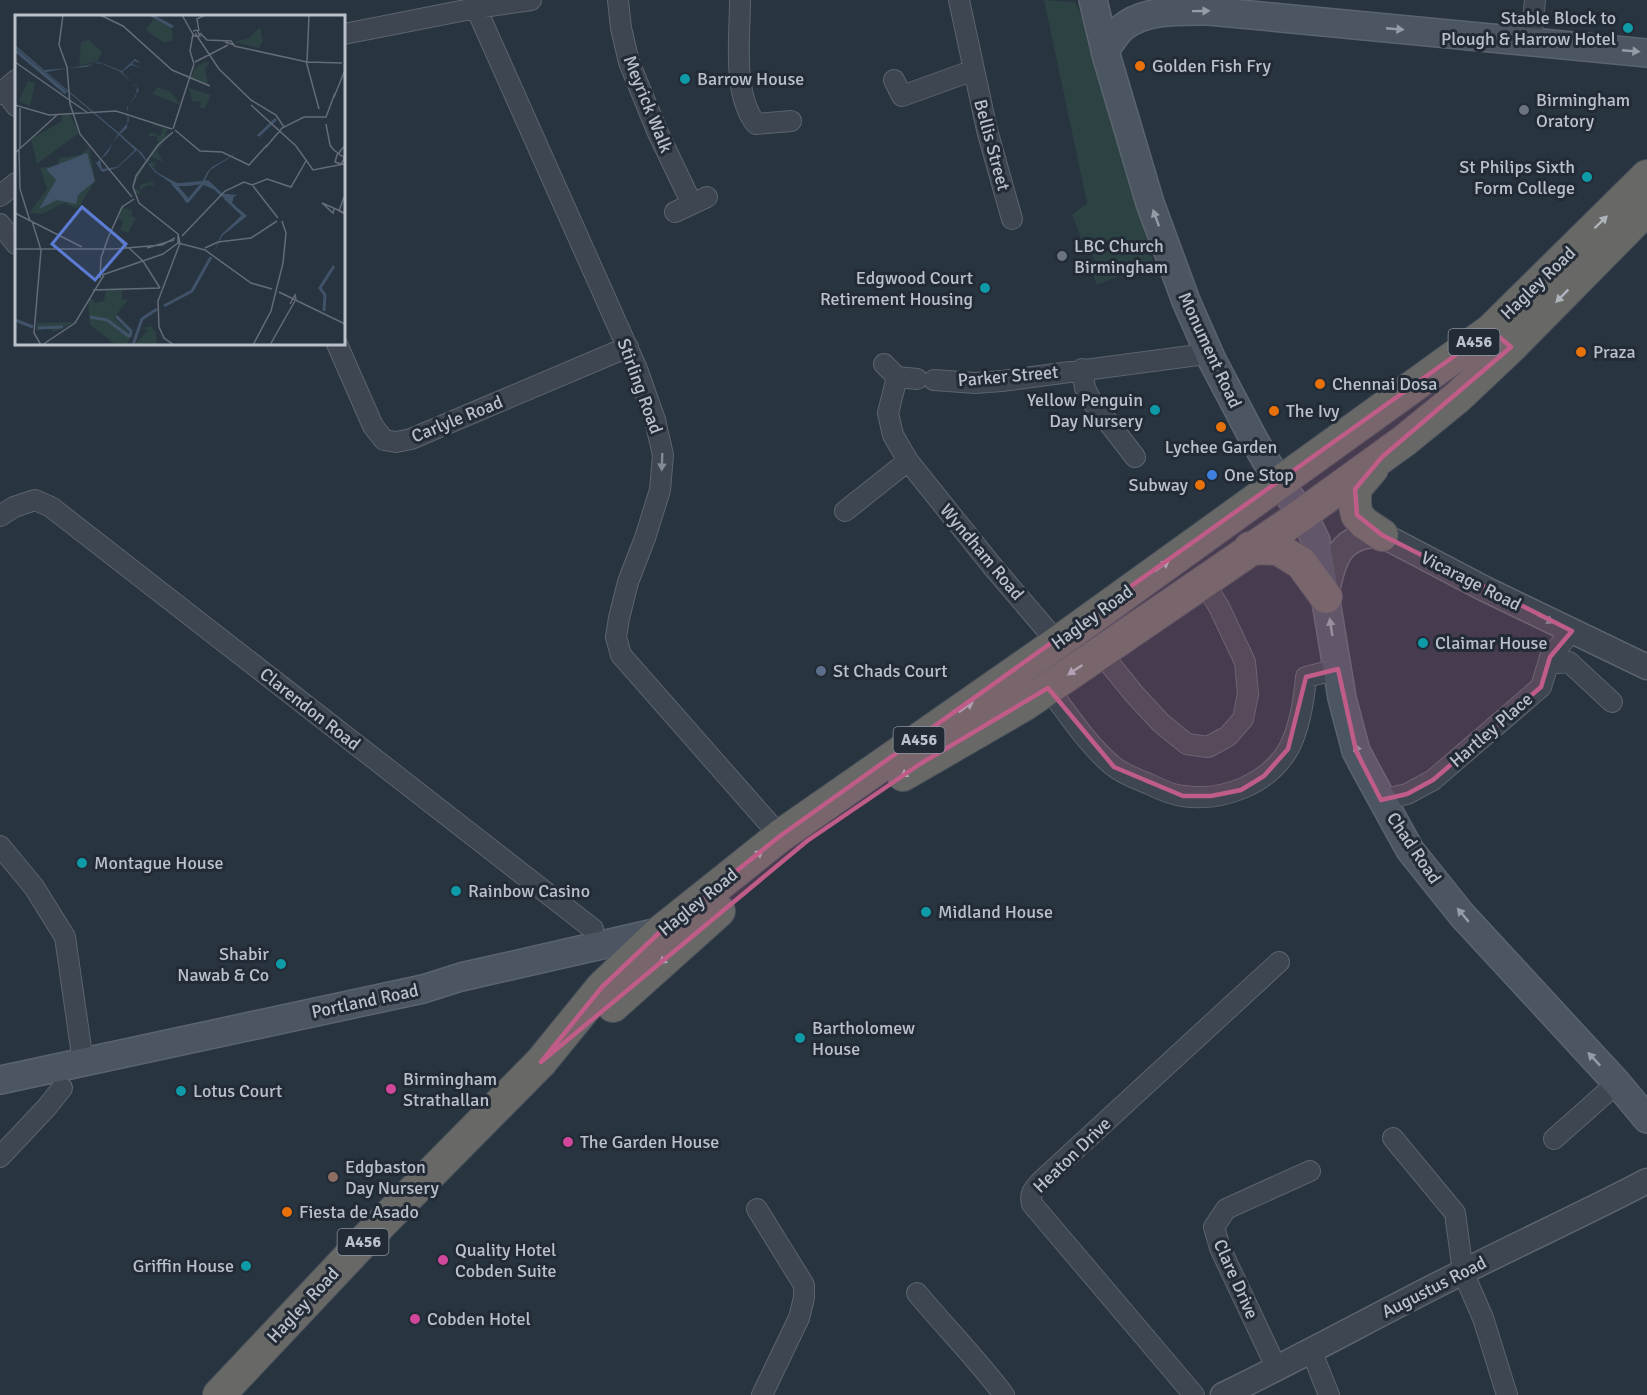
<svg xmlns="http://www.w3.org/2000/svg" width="1647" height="1395" font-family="Signika,sans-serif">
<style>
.grass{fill:#2c4243}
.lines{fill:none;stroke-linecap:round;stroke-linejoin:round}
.minor-casing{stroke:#5b646e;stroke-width:22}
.tertiary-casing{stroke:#5b646e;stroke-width:27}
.secondary-casing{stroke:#5b646e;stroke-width:30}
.trunk-casing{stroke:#48515b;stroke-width:34}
.minor{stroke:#3d4651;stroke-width:20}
.tertiary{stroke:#3d4651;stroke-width:24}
.secondary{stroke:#4c5663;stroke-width:27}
.trunk{stroke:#686866;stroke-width:32}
.oneway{fill:#949ca7}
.oneway2{fill:#aeb4bc}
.oneway3{fill:#828a94}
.marked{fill:#bf5c88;fill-opacity:0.2;stroke:#bf5c88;stroke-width:4.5;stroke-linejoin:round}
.culture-dot{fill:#0f9aa8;stroke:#222b36;stroke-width:2}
.food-dot{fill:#e8710a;stroke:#222b36;stroke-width:2}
.worship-dot{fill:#6b7280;stroke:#222b36;stroke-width:2}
.shop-dot{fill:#3f7fe0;stroke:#222b36;stroke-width:2}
.service-dot{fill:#5c6f8a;stroke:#222b36;stroke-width:2}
.hotel-dot{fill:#d1479c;stroke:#222b36;stroke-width:2}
.education-dot{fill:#8d6e63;stroke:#222b36;stroke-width:2}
.labels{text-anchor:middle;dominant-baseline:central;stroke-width:6;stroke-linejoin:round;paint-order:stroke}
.shield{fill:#222b36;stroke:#8c949e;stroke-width:1.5}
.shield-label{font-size:16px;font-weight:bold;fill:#bac1cb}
.poi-label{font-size:18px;fill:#bac1cb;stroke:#222b36;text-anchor:start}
.street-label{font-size:18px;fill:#bac1cb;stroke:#222b36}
.inset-river{fill:none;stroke:#405368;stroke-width:3}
.inset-road{fill:none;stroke:#636c78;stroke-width:1.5}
.view{fill:#5c7cd3;fill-opacity:0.15;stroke:#5c7cd3;stroke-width:3}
.inset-edge{fill:none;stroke:#bac1cb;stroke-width:3}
</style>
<rect width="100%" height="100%" fill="#293441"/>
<path class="grass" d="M1044,0L1075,2L1083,19L1153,262L1097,285L1091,270L1097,267L1089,245L1083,243L1072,215L1087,203Z
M1488,343L1490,353L1364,443L1360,437Z"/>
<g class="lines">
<defs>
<path id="minor" d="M618,0L621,28L629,62L658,133L692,204
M740,0C740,37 732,94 756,124L791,121
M959,0L987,130L1012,219
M476,8L637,369L655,420L663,455L660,490L645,538L628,582L619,618L616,637L621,655L780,836
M344,34L476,8L531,0
M1531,43L1535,0
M894,80L902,96L974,70
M4,90L16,106
M0,94L16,80
M0,196L16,183
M675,212L707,197
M0,224L16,244
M337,344L373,426L384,440L396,442L411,439L628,347
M884,364L897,377L917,379
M1082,369L1085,388L1091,400L1135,457
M897,377L888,413L893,435L908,461L993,567L1057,642
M934,380L975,383L1002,381L1198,355L1209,350
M845,511L908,461
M0,516L14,507L35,500L51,507L593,929
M1101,653L1135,695L1161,723L1187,744L1208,747L1228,736L1243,719L1248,694L1245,662L1219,607L1203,581
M1548,664L1550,657L1572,631
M1048,688C1068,714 1087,744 1112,765C1122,774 1137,779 1149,784C1159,789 1172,795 1183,796C1223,802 1269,784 1289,748C1300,727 1304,700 1306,677L1338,669
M1381,800L1407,794L1433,780L1541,687L1548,664L1569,662L1612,702
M0,846L34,887L65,937L83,1062
M1393,1138L1455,1213L1463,1272L1483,1318L1507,1395
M1554,1139L1617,1083
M0,1157L47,1107L62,1088
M757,1209L804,1285V1298L799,1318L762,1395
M917,1293C946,1328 977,1359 1004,1395
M1311,1350L1329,1395
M1277,1369L1220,1248L1214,1227L1226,1209L1310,1171
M1194,1395L1032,1204C1029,1193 1034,1189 1041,1181L1279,962"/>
<path id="tertiary" d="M1326,596C1333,560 1340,533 1382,535L1485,589L1647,667
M1223,1395C1304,1356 1382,1312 1463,1272C1524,1241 1586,1213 1647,1181"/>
<path id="secondary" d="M1093,0L1107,58L1150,203L1186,301L1212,360L1253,438L1279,483L1303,514L1316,541L1342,698L1356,751L1366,770L1410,850L1462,915L1617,1083L1647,1119
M1105,51C1110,43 1116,34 1122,28C1144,9 1182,11 1209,11L1647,53
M0,1080L423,989L461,977L663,931"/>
<path id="trunk" d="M1372,469L1355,489V505L1357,515L1364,523L1382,535
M1250,548L1278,549L1301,563L1326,597
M903,775L1024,705L1303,514L1404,441L1458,397L1511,347L1647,209
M613,1006L719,911
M219,1395L363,1242L541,1062L602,987L661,931L780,836L1064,638L1491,330L1647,176"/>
</defs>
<use href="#minor" class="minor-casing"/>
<use href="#tertiary" class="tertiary-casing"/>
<use href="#secondary" class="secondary-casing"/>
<use href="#trunk" class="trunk-casing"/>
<use href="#minor" class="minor"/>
<use href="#tertiary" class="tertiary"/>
<use href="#secondary" class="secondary"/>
<use href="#trunk" class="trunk"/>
</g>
<defs><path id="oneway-solid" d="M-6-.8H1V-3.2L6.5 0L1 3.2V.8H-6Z" transform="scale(1.5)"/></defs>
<g class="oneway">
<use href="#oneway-solid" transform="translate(1201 11) rotate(-1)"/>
<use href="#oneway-solid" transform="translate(1395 29) rotate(5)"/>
<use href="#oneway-solid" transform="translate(1631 51) rotate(5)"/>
<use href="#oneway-solid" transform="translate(1156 218) rotate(-110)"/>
<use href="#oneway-solid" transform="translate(1331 627) rotate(-99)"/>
<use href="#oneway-solid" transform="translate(1358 752) rotate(-111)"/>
<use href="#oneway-solid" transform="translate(1463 915) rotate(-130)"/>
<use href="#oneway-solid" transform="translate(1594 1059) rotate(-133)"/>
</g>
<g class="oneway2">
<use href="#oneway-solid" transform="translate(1601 222) rotate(-44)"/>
<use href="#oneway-solid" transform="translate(1562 296) rotate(135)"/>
<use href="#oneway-solid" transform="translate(1162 566) rotate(-36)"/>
<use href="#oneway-solid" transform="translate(1075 670) rotate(146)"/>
<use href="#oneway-solid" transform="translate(966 707) rotate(-35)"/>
<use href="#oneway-solid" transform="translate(908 772) rotate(147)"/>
<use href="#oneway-solid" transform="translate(756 856) rotate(-39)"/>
<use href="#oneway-solid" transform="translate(666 958) rotate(138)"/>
</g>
<g class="oneway3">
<use href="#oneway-solid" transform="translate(662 462) rotate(92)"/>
<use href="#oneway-solid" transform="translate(1546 619) rotate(26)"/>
</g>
<path class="marked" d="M1491,330L1511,347L1382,457L1355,489L1357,515L1382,535L1572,631L1550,657L1541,687L1433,780L1407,794L1381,800L1356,751L1338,669L1306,677L1288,749L1264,776L1241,790L1211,796H1183L1114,767L1048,688L920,764L807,841L541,1062L602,987L661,931L780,836Z"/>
<g class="culture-dot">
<circle cx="1628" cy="28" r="6"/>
<circle cx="685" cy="79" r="6"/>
<circle cx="1587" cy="177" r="6"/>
<circle cx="985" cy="288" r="6"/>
<circle cx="1155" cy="410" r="6"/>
<circle cx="1423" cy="643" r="6"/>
<circle cx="82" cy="863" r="6"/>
<circle cx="456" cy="891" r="6"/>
<circle cx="926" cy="912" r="6"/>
<circle cx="281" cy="964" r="6"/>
<circle cx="800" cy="1038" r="6"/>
<circle cx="181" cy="1091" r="6"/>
<circle cx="246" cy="1266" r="6"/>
</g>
<g class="food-dot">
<circle cx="1140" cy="66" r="6"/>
<circle cx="1581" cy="352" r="6"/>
<circle cx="1320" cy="384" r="6"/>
<circle cx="1274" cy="411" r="6"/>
<circle cx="1221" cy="427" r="6"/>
<circle cx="1200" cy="485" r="6"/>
<circle cx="287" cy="1212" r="6"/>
</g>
<g class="worship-dot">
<circle cx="1524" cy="110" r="6"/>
<circle cx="1062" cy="256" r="6"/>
</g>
<circle class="shop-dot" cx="1212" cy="475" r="6"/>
<circle class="service-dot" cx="821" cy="671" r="6"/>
<g class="hotel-dot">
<circle cx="391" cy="1089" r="6"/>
<circle cx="568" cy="1142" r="6"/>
<circle cx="443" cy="1260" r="6"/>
<circle cx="415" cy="1319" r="6"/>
</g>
<circle class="education-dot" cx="333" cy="1177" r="6"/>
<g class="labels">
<g class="shield">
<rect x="1448.5" y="329" width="51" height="26" rx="4.5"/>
<rect x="893.5" y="727" width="51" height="26" rx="4.5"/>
<rect x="337.5" y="1229" width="51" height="26" rx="4.5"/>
</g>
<g class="shield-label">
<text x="1474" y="342">A456</text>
<text x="919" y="740">A456</text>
<text x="363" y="1242">A456</text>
</g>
<g class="poi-label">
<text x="1616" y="18" text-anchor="end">Stable Block to<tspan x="1616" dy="21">Plough &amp; Harrow Hotel</tspan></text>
<text x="1152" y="66">Golden Fish Fry</text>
<text x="697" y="79">Barrow House</text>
<text x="1536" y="100">Birmingham<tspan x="1536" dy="21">Oratory</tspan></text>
<text x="1575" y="167" text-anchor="end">St Philips Sixth<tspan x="1575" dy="21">Form College</tspan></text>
<text x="1074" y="246">LBC Church<tspan x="1074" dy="21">Birmingham</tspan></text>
<text x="973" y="278" text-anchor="end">Edgwood Court<tspan x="973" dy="21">Retirement Housing</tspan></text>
<text x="1593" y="352">Praza</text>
<text x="1332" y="384">Chennai Dosa</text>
<text x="1143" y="400" text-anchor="end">Yellow Penguin<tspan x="1143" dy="21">Day Nursery</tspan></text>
<text x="1286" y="411">The Ivy</text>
<text x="1221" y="447" text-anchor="middle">Lychee Garden</text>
<text x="1224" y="475">One Stop</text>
<text x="1188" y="485" text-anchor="end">Subway</text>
<text x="1435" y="643">Claimar House</text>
<text x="833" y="671">St Chads Court</text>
<text x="94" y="863">Montague House</text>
<text x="468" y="891">Rainbow Casino</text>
<text x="938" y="912">Midland House</text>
<text x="269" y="954" text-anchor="end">Shabir<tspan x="269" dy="21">Nawab &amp; Co</tspan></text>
<text x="812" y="1028">Bartholomew<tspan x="812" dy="21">House</tspan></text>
<text x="403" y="1079">Birmingham<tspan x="403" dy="21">Strathallan</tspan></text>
<text x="193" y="1091">Lotus Court</text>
<text x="580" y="1142">The Garden House</text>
<text x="345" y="1167">Edgbaston<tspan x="345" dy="21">Day Nursery</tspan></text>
<text x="299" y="1212">Fiesta de Asado</text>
<text x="455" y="1250">Quality Hotel<tspan x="455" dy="21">Cobden Suite</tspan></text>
<text x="234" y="1266" text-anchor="end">Griffin House</text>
<text x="427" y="1319">Cobden Hotel</text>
</g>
<g class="street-label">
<text transform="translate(648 104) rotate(68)">Meyrick Walk</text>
<text transform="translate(992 145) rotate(75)">Bellis Street</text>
<text transform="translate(1538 283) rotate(-44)">Hagley Road</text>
<text transform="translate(1210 350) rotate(65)">Monument Road</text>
<text transform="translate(1008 376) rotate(-5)">Parker Street</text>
<text transform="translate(640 386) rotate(70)">Stirling Road</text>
<text transform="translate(457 419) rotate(-22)">Carlyle Road</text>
<text transform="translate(982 552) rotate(50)">Wyndham Road</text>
<text transform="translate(1471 581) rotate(27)">Vicarage Road</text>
<text transform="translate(1092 617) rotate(-36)">Hagley Road</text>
<text transform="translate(310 709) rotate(38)">Clarendon Road</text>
<text transform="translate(1491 730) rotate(-41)">Hartley Place</text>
<text transform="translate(1414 848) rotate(56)">Chad Road</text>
<text transform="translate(698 902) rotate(-39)">Hagley Road</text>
<text transform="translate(365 1001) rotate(-12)">Portland Road</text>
<text transform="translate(1072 1155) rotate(-44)">Heaton Drive</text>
<text transform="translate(1236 1279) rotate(66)">Clare Drive</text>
<text transform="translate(1434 1287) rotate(-27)">Augustus Road</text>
<text transform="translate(303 1305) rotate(-47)">Hagley Road</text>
</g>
</g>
<g transform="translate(15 15)">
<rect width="330" height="330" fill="#293441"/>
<path d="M139,107L153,115L149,121L156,117L142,136L148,147L135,141L133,145L142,148L138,153L135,150L139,148L132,146L118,173L124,175L125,170L136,167L135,163L140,171L133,170L124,176L126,179H121L118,174L120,160L143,128L142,121H133L136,117L145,121L147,117L148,113L139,110L136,115Z" fill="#2c4243"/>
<path d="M189,47H195L190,54L193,69L176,64L180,53ZM174,73L196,80L190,93H185L186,87L177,86Z" fill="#2c4243"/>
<path d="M139,3L156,11L158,25L149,28L131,15ZM245,12L248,26L244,33L219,27L234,23ZM74,25L87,37L83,46L64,51L66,27ZM13,66L20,68L15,91L4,86ZM142,72L156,77L166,90L137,79ZM47,100H55L64,118L22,149L16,124L47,106ZM74,132L80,166L65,190L61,193L49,188L27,199L14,198L32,174L25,153L43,150L44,143L65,140ZM107,192L118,196L116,201L121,203L113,218L105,215L108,206L103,203ZM107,273V285L113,284L99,303L115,318L113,330H101L75,310L73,284H78L80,288L89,286L91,274ZM60,307L39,317L33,312L21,316L22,308ZM136,311L141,317L142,330H119L133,315L127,313Z" fill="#2c4243"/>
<path d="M0,30L29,55L71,52L84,47L107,56L120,44L126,48L119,46L117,49L126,53L116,50L107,57L124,75L113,91L112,113L105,119L127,138L134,149L139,148L135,150L143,158L166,170L187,167L193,156L197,152L227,135L195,155L190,165L207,180L219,181L217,188L232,201L207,221L199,238L206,220L227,200L194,168L188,169L171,188L163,173L140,157L122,135L102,153L87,157L81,148L92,139L103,119L1,33ZM85,48L104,56L122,72L121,81L112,92L114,106L104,118L31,57ZM104,120L120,135L102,152L87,154L85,145ZM186,169L175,185L163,171H173ZM72,138L80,166L63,180L61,189L42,185L24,194L41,165L31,154Z" fill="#405368" fill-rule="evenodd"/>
<path class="inset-river" d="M136,0L158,12M0,35L24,55M24,55L51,78M243,121L261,104M201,174L188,168L173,186L159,170L193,167L207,180L217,181L211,184L230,202M149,291L177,276L196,242M309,296L310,280L305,273L319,251M101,301L116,316L115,322M75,302L92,305L115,322M0,305L18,312M23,313L48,312M118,330L127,304L142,294"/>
<path class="inset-road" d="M48,0L44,30L52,52L55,89L65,119L117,182M85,0L108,11L157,55L195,71M167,0L179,21H185L182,15L178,16M184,16L182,4L190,0M180,18L204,54L237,86M185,18L192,25L216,26L219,30L210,27M178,19L175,36L179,49M219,31L292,47L327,48M291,46L304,94M0,47L73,98M180,47L213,30M292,47L294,0M319,82L330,55M236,85L261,100L269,112M0,90L34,100L101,96L157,114M236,90L281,131L298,155L329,149M5,91V133M311,109L315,130L318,134L320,136L323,138L325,140L329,142V144L326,149L320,147L322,140L323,138H324L326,135L330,131M158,114L179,49M160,115L185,136L207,137L234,150L252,130M158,117L143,130L121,161L118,172L124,188L163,219M251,132L267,113L289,102H311L320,78M4,134L5,174L15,206M0,138L42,100M238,171L263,203M329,182L324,196L330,199M319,194L318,198L307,188L330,198M0,198L67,232M17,206L26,235L19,318L26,330M96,216L112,233M167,221L210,176L229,167L237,170L252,164L276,172L291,146M165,228L163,219V228L190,235L236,268L257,274M114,233L128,246L145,273M132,233L159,225M190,233L203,227L236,223L262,206M0,234H99L147,230L160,223M87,260L148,239L163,228M85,263L86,243L93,223L107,192L119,184M78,275L145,273M264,277L330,309M27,330L60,308L89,260M159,330L149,323L144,312L143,286L165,228M238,330L256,296L268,248L271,218L267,206M255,330L281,284L280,280L275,289"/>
<path class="view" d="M67,192L111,229L80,265L37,229Z"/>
<rect width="330" height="330" class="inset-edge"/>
</g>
</svg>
